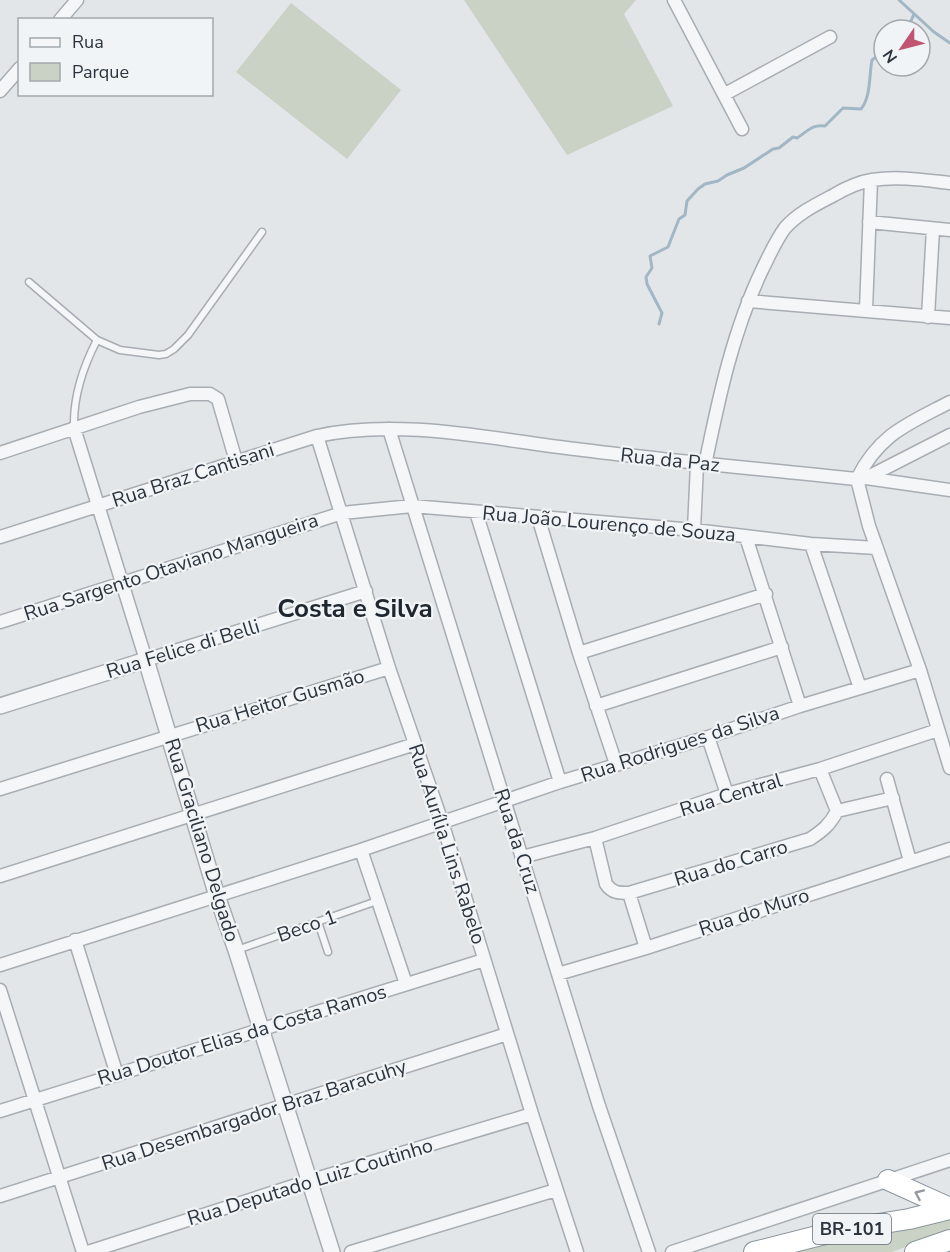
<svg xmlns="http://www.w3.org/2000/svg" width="950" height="1252" font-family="'Nunito Sans',sans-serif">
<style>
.green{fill:#c9d2c4}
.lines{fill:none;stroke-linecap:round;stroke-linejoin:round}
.stream{stroke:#a1b7c5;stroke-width:3}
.service-casing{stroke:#a8adb3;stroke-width:9}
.minor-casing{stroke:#a8adb3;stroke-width:15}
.tertiary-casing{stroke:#a8adb3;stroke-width:18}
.trunk-casing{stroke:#8b959e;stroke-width:22}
.service{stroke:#f4f6f8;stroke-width:6}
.minor{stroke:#f4f6f8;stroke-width:12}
.tertiary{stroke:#f4f6f8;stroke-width:15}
.trunk{stroke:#fff;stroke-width:20}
.oneway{stroke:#969a9f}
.labels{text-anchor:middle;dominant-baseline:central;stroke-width:4.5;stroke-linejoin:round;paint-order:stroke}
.shield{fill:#f1f4f6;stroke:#676e76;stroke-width:1.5}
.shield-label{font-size:18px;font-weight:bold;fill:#2c353f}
.street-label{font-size:20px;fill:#2c353f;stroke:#f1f4f6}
.district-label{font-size:26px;font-weight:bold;fill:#1e2630;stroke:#f1f4f6}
</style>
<rect width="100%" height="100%" fill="#e2e6e9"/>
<path class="green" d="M464,0H636L624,14L673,106L567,155Z
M291,3L401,90L347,159L236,72Z
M950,1219V1230L892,1252H789Z"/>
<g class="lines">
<path class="stream" d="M899,0L934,32L950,43
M907,30L914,14
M659,324L662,313L647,284L646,277L652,268L650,256L668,247L679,219L685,215L687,201L698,189L705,184L718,181L727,175L744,168L773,149L779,148L793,137L797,138C808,131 812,124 825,126L843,108L861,109C871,97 869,75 872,60L884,51"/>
<defs>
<path id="service" d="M29,282L97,340L120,350L159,355L166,354L174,349L188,335L262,232
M74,428C73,396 83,367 97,340
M318,922L328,952
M237,950L377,901"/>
<path id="minor" d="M674,0L742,129
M60,20L77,0
M0,91L20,68
M725,94L830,37
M869,222L950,230
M748,301L950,318
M866,310L871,180
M928,317L933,229
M74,428L146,660L366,591
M389,429L599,1106L649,1252
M317,436L389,668L442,822L532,1114L577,1252
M0,453L139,407L190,394H210L218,399L236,461
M705,465C719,397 733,330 763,268C770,254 776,240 785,228C798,213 817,204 834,195C846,188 859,182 872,180C898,176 924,180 950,183
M866,478L950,435
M857,479L869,526L920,670L950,768
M857,479C879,434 908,424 950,402
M476,512L560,782
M538,517L579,653L616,764
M694,530L697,464
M0,537L317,436C400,418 491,439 575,449C669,461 763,469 857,479L866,478L950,490
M746,537L800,706
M811,544L860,688
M0,622L342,513L412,506L694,530L811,544L877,548
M579,653L766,594
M596,706L782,647
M708,737L727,794
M820,769L837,811
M887,779L910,861
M0,789L389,668
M595,838L606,884C612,893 619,893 629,893L810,839C822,831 830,825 837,811L893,798
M361,850L406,984
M522,857L595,838L727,794L820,769L938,730
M0,876L415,744
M629,893L646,948
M75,940L117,1075
M0,965L361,850L560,782L708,737L800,706L920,670
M558,974L646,948L950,849
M0,990L83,1252
M0,1111L484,960
M0,1196L507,1034
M88,1252L309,1181L532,1114
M351,1252L556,1190
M672,1252L950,1160"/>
<path id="tertiary" d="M0,706L146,660L217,896L236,950L332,1252"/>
<path id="trunk" d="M888,1180L950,1208
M754,1252L841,1230L909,1219L950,1209
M915,1252L950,1240"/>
</defs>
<use href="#service" class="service-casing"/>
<use href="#minor" class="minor-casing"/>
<use href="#tertiary" class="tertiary-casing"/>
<use href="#trunk" class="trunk-casing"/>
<use href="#service" class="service"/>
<use href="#minor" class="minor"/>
<use href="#tertiary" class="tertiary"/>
<use href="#trunk" class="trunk"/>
</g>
<defs><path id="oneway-chevron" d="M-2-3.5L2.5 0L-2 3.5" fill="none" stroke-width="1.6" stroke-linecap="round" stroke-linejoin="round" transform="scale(1.5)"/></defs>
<use class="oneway" href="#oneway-chevron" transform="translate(919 1194) rotate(-156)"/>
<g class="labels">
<rect class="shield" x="813" y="1214" width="78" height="30" rx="4.5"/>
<g class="shield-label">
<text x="852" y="1229">BR-101</text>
</g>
<g class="street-label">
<text transform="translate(670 460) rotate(6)">Rua da Paz</text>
<text transform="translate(193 475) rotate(-18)">Rua Braz Cantisani</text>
<text transform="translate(609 524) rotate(5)">Rua João Lourenço de Souza</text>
<text transform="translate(171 567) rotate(-18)">Rua Sargento Otaviano Mangueira</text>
<text transform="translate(183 649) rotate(-17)">Rua Felice di Belli</text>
<text transform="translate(280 701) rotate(-17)">Rua Heitor Gusmão</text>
<text transform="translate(680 744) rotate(-18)">Rua Rodrigues da Silva</text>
<text transform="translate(731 795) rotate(-17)">Rua Central</text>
<text transform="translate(202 840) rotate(73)">Rua Graciliano Delgado</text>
<text transform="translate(517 841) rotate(72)">Rua da Cruz</text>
<text transform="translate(447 844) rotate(72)">Rua Aurília Lins Rabelo</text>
<text transform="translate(731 863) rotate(-17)">Rua do Carro</text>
<text transform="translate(754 912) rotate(-18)">Rua do Muro</text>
<text transform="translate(307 926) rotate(-19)">Beco 1</text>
<text transform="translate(242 1035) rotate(-17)">Rua Doutor Elias da Costa Ramos</text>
<text transform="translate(254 1115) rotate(-18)">Rua Desembargador Braz Baracuhy</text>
<text transform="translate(310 1182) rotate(-17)">Rua Deputado Luiz Coutinho</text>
</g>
<g class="district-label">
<text x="355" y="608">Costa e Silva</text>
</g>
</g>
<rect x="18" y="18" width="195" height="78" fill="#f1f4f6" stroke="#a2a8ad" stroke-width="1.5"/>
<rect x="30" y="38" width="30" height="9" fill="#f4f6f8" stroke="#a2a8ad" stroke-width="1.5"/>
<text x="72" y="48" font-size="18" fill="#2c353f">Rua</text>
<rect x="30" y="63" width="30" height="18" fill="#c9d2c4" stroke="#a2a8ad" stroke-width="1.5"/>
<text x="72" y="78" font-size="18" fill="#2c353f">Parque</text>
<g transform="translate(902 48) rotate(235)"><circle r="28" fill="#f1f4f6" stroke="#a2a8ad" stroke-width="1.5"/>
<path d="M0-4.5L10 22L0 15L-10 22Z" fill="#c05572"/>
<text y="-9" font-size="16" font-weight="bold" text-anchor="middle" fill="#2c353f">N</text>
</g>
</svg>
